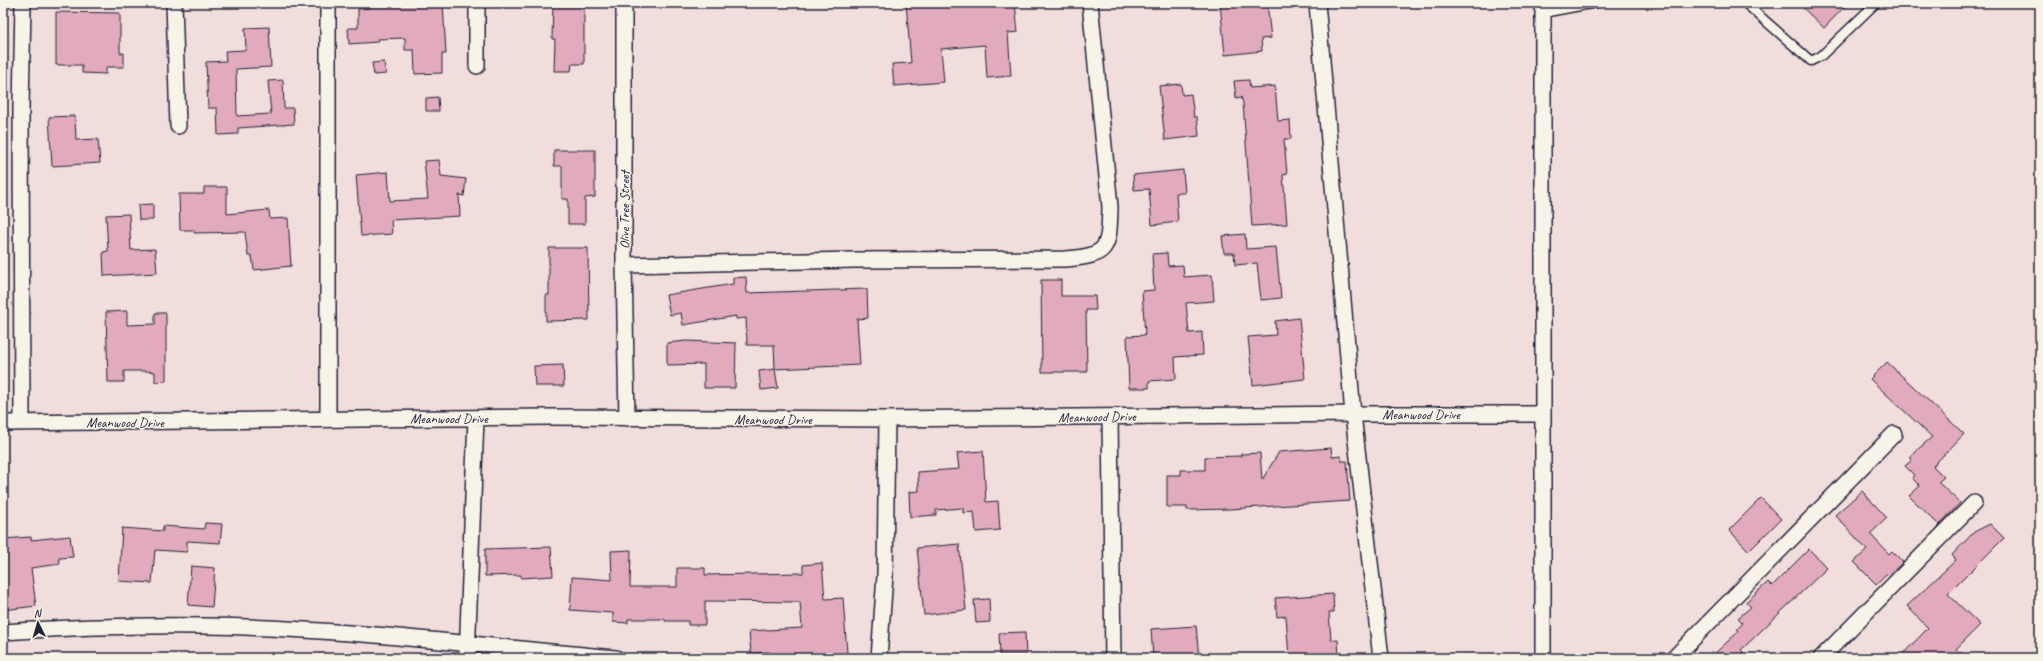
<svg xmlns="http://www.w3.org/2000/svg" width="2043" height="661" font-family="Caveat,sans-serif">
<style>
.building{fill:#e2aabd;stroke:#22223b}
.lines{fill:none;stroke-linecap:round;stroke-linejoin:round}
.service-casing{stroke:#22223b;stroke-width:11}
.minor-casing{stroke:#22223b;stroke-width:18}
.service{stroke:#f7f3e8;stroke-width:8}
.minor{stroke:#f7f3e8;stroke-width:15}
.labels{text-anchor:middle;dominant-baseline:central;stroke-width:3;stroke-linejoin:round;paint-order:stroke}
.street-label{font-size:14px;fill:#22223b;stroke:#f7f3e8}
</style>
<rect width="100%" height="100%" fill="#f1dddb"/>
<filter id="ink" filterUnits="userSpaceOnUse"><feTurbulence type="fractalNoise" baseFrequency=".025" numOctaves="2"/><feDisplacementMap in="SourceGraphic" scale="8" xChannelSelector="R" yChannelSelector="G"/><feConvolveMatrix kernelMatrix="1 2 1 2 8 2 1 2 1" color-interpolation-filters="sRGB"/></filter>
<g filter="url(#ink)">
<path class="building" d="M369,3H443L446,54H442V73L415,74L414,50H405V38L377,39L378,42L349,44L348,28H358V9L370,8Z
M553,3H584V64H572L571,71H554L555,39H552Z
M906,3H977V5L1015,3L1018,32L1008,33L1011,76L987,78L985,45L941,49L944,82L894,86L892,64L911,63Z
M1220,3H1267L1271,38L1261,39L1262,51L1225,55Z
M1798,3H1848L1824,28Z
M56,12L120,13V53H124V67H106V74L82,73V65H56Z
M269,27L271,67L236,69L237,116L271,114L268,81L283,80L284,108H293L294,124L238,128V134L218,135L217,108H208L206,62L226,61L225,51L246,50L245,28Z
M384,62L386,74L374,75L372,63Z
M1249,80L1250,88L1275,86L1278,121L1290,120L1291,139H1284L1287,174L1283,175L1287,224L1252,226L1243,103L1241,97L1236,98L1234,81Z
M1181,84L1182,95L1191,94L1194,117H1197L1199,136L1165,140L1159,86Z
M438,97L439,111H426V98Z
M75,116L76,140L98,139L100,163L52,166L49,117Z
M554,150H595V197L585,198V224H568V199H562V166H554Z
M439,160L441,176L466,179L464,196L459,195L460,216L391,220L392,234L361,236L356,175L388,172L390,201L428,199L424,161Z
M1183,170L1185,193H1176L1178,222L1152,225L1149,189L1134,190L1133,175Z
M204,187H227V214L269,210L270,219L288,218L291,266L254,270L252,256H248L245,232L194,233V230H180L179,194H204Z
M153,204V220H139L138,205Z
M129,214L131,250L155,249L157,273L104,276L103,252L108,251L106,215Z
M1245,234L1246,249L1276,247L1281,298L1261,300L1257,263L1235,265L1234,253H1224L1222,236Z
M549,248H588L589,320L546,321V295H549Z
M1167,253L1168,266L1183,265L1184,277L1212,275L1214,301L1186,303L1189,333L1202,332L1203,355L1175,357L1176,379L1149,381V388H1129L1127,336L1145,335L1142,291L1154,290L1152,254Z
M746,277L747,293L867,289L868,318L857,319L860,365L775,369L774,345H747L746,318L736,319V316L683,325L681,313L670,315L666,295L733,284V278Z
M1041,280H1061V296H1095L1096,310H1086L1087,372H1042Z
M127,311V325L155,324V313H166V381L155,382V372L146,371H124V382H108L106,312Z
M1299,318L1305,379L1253,385L1248,337L1276,335L1275,321Z
M686,341L736,343L735,388H704V364L667,365V343Z
M1887,362L1964,434L1933,466L1944,477L1938,482L1960,503L1939,525L1909,496L1920,486L1912,478L1914,475L1905,466L1912,460L1909,457L1932,437L1870,379Z
M563,365L564,386H535L534,366Z
M775,369L778,388L761,390L759,371Z
M1331,448L1332,457L1341,456V461H1347L1350,501L1230,509L1187,510V507H1167V475H1181V470H1205V457L1241,456V454L1260,453L1262,480L1279,452Z
M983,451L986,502L998,501L1000,530L976,532L974,512L963,513V508L936,510V515L910,517L909,492L919,491L918,472L959,469L957,453Z
M1862,491L1887,518L1870,534L1889,554L1892,551L1903,562L1889,575L1886,574L1876,584L1854,562L1867,550L1835,515Z
M1761,498L1781,519L1749,551L1729,530Z
M205,523L222,524L220,543L187,541V552L155,550L152,583L119,581L122,528L163,531V526L204,529Z
M1990,524L2004,538L1948,594L1980,625L1956,649L1968,658H1899L1928,628L1907,606L1956,560L1952,555L1974,532Z
M70,536L73,557L59,558L60,564L31,568L36,606L3,610V539L31,537V540Z
M959,544L966,610L924,615L917,548Z
M551,547L553,576L521,578V575L485,576V549Z
M1809,549L1827,568L1741,650L1749,658H1710L1739,631L1737,629L1743,623L1738,618L1751,607L1746,602L1768,582L1772,586Z
M631,550L630,587H677V568H705V575L803,573V565L822,563L825,599L843,598L847,653L779,658H769V652L751,653L749,631L802,628L800,602L705,601V625H688V621H665V619H628V623L613,622V613L570,610L572,577L612,580L611,551Z
M191,566L215,568L212,607L188,605Z
M1333,594L1334,612H1329L1331,640H1338L1339,658H1289L1286,616L1277,617L1275,598Z
M989,599L990,622L976,623L974,600Z
M1196,626L1199,658H1153L1151,629Z
M1025,632L1026,655H1000L999,633Z"/>
<g class="lines">
<defs>
<path id="service" d="M1745,3L1811,61L1821,56L1876,3
M1543,13L1596,3"/>
<path id="minor" d="M174,3L178,126
M328,3V418
M624,3V265L627,418
M1317,3L1353,414L1381,658
M1543,3V658
M477,66V3
M624,265L855,260L1065,259C1109,256 1109,248 1110,207L1090,3
M1110,417L1113,658
M3,423L549,417L887,419L1353,414H1543
M22,423L21,109L23,3
M3,632C71,627 139,625 206,626C343,628 480,646 616,658
M467,658L476,418
M879,658L885,576L887,419
M1674,658L1894,434
M1821,658L1974,503"/>
</defs>
<use href="#service" class="service-casing"/>
<use href="#minor" class="minor-casing"/>
<use href="#service" class="service"/>
<use href="#minor" class="minor"/>
</g>
</g>
<g class="labels">
<g class="street-label">
<text transform="translate(624 210) rotate(-90)">Olive Tree Street</text>
<text x="1421" y="414">Meanwood Drive</text>
<text transform="translate(1097 417) rotate(-1)">Meanwood Drive</text>
<text x="449" y="418">Meanwood Drive</text>
<text x="773" y="419">Meanwood Drive</text>
<text x="125" y="422">Meanwood Drive</text>
</g>
</g>
<rect width="2043" height="661" fill="none" stroke="#f7f3e8" stroke-width="16"/>
<rect x="8" y="8" width="2027" height="645" fill="none" stroke="#22223b" stroke-width="1.5" filter="url(#ink)"/>
<g transform="translate(38 623) rotate(355)" stroke="#f7f3e8" stroke-width="3" paint-order="stroke">
<path d="M0-3L7 15L0 10L-7 15Z" fill="#22223b"/>
<text y="-6" font-size="11" font-weight="bold" text-anchor="middle" fill="#22223b">N</text>
</g>
</svg>
